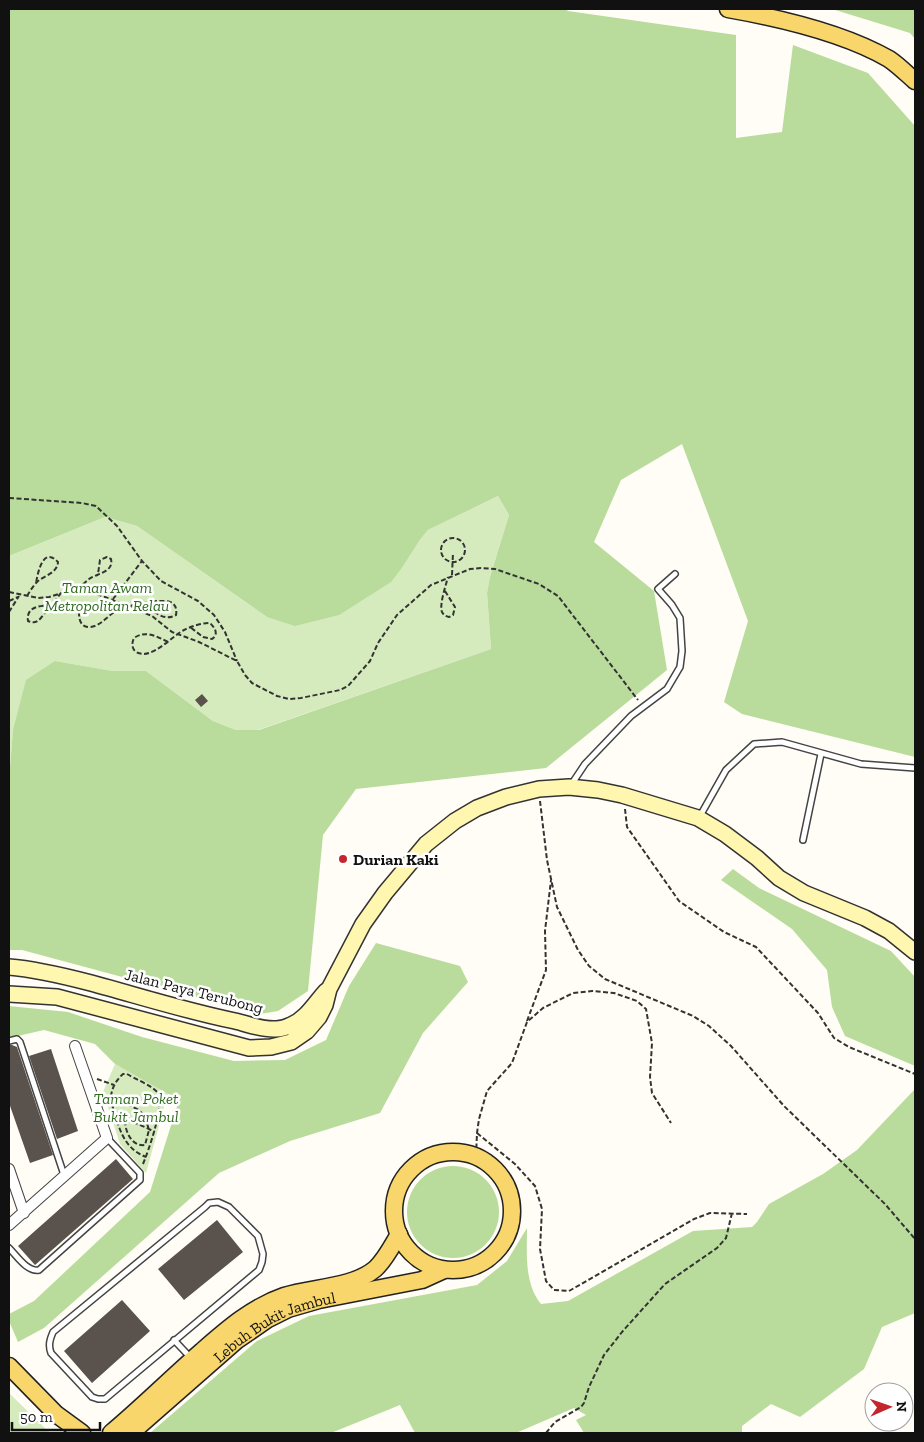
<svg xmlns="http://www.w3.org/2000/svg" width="924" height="1442" font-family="'Zilla Slab',serif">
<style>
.green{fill:#d5ebbd}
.forest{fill:#b9dc9c}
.building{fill:#5a524d}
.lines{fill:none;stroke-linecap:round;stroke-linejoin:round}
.service-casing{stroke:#444;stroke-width:8}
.minor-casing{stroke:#444;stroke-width:12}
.secondary-casing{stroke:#333;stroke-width:18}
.primary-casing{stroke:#222;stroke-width:19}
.path{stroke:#333;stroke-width:2;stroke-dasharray:5 2.5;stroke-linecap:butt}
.service{stroke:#fff;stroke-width:5}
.minor{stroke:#fff;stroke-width:10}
.secondary{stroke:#fff6b0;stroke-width:15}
.primary{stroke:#f9d66b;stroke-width:16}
.poi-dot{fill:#c4262e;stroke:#fff;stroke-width:2}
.labels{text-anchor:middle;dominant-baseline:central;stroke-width:5;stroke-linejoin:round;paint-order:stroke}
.park-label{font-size:16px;font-style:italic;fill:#2f6b1f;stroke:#fff}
.poi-label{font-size:16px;font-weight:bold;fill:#111;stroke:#fff;text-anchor:start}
.street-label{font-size:16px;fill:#111;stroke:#fff}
</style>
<rect width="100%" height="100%" fill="#fffdf5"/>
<path class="green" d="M498,496L509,515L490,577L487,593L491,649L258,730H236L213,721L146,671H113L55,661L13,730L9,779V556L105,517L137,526L267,617L419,541L428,530Z
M115,1064L168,1093L146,1173L120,1144L103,1092Z
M9,1393L50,1433H9Z"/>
<path class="forest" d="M9,9H565L568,11L736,35V138L782,132L793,45L868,73L915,126V757L742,714L724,702L748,621L682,444L621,480L594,542L654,591L667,670L546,768L356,789L323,835L308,991L278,1011L260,1014L22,950H9V779L13,730L26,680L55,661L113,671H146L213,721L236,730H259L491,649L487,593L490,577L509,515L498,496L428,530L419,541L401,569L391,582L339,615L295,626L267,617L137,526L105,517L9,556Z
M832,9H915V39L910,33Z
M733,869L759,888L891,951L915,977V1066L845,1036L832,1007L827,970L792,929L721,880Z
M376,943L460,966L468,982L423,1033L380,1113L290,1141L219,1173L44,1328L18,1342L9,1321V1314L34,1301L150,1192L179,1100L115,1064L95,1044L44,1030L9,1038V1006L68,1012L142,1037L234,1061L285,1060L326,1040L349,986Z
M915,1089V1313L882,1327L864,1369L800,1417L771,1404L742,1426V1433H584L576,1420L586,1415L574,1408L516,1433H415L400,1405L331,1433H150L257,1341L309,1316L477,1285L507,1261L527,1228C527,1254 524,1283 541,1304L568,1301L693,1231L752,1227L757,1222L769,1204L823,1174L857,1150Z
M407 1212a46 46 0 1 1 92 0a46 46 0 1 1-92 0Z"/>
<path class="building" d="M202,694L208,701L201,707L195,700Z
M9,1045H12L17,1047L53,1155L30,1163L9,1103Z
M51,1049L78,1131L57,1139L29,1056Z
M116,1159L133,1179L35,1265L18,1246Z
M217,1220L243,1252L184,1300L158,1269Z
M122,1300L150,1331L92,1383L64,1351Z"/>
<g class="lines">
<defs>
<path id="service" d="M571,785L585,764L631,716L667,689L680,667L682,651L680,618L672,605L658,589L675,574
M700,816L726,770L754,744L782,742L861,764L915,768
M803,840L821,754
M9,1041L17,1039L20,1042L64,1175
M218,1202L229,1207L258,1236L263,1254L262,1262L259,1270L105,1399H98L92,1397L51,1353C48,1345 50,1339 53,1332L205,1207L209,1203Z
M9,1248C17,1256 27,1272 39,1270L140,1180V1173L107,1138
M174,1340L190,1357"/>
<path id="minor" d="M9,1169L24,1213
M9,1225L107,1138L75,1046"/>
<path id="secondary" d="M9,967C36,969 64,976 91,983C139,996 186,1011 235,1021C248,1024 262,1030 276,1029C280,1029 287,1027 291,1025C306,1019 315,1003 326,991
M9,994L57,997L249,1048L271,1047L291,1042L307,1031L319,1017L325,1005L329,989L363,924L385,893L426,844L455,821L477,808L506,797L539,789L569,787L598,790L622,795L698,818L725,834L757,858L779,878L804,893L865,918L889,931L915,952"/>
<g id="primary">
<path d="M728,9C779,18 844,33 889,59C898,65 907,74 915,81"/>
<circle cx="453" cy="1211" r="59"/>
<path d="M9,1366L56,1414L82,1433"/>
<path d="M111,1433C142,1407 171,1378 202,1351C226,1330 252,1307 284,1296C312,1287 352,1288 375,1269C385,1260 392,1246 399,1234"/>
<path id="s1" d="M131,1433L236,1341L268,1319L288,1309L319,1300L422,1280L444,1270"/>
</g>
</defs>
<use href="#service" class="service-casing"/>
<use href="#minor" class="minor-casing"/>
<use href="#secondary" class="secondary-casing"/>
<use href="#primary" class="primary-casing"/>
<path class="path" d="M9,498L82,503L96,506L117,526L142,561L161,581L198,601L214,615L225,632L237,661
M441 550a12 12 0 1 1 24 0a12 12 0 1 1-24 0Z
M452,575L453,553
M78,590C81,586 85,582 89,579C98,573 114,572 111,559L107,557L100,560L98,574
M445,591L455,607L453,615L449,617C446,616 444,616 442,612C439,605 446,585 448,577
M9,592L38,598L49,597L68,591L85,590L105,597L152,616L172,632L199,642L237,661L245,675L252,683L277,696L289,699L301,698L340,690L348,686L370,661L378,643L397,615L431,585L470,569L481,568L495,569L539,584L558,596L638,700
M27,596C30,591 33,586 37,582C44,575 57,574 58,562C43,546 38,572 36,583
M113,599L142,561
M9,601L18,597
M51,605C40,606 26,606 28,621C33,623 36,623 40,619L61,593
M117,610C105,610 88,605 79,613C79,620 81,627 89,627C100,627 107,616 116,611C126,606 159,598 170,602C176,604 177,610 176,615C163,622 154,611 145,604
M9,612L19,596
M168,642C156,636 146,630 134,638C132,642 131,648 136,652C151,661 172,636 184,630C192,626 201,623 210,623C215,628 219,634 212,639L203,637L190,627
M540,801L547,860L557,907L578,950L589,966L605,979L693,1016L709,1026L731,1046L784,1106L885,1204L915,1239
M625,809L627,827L679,901L724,932L756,947L818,1013L834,1038L849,1047L915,1074
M527,1021L546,970L545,931L551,880
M97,1079L114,1085
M112,1105L127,1104L139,1110L145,1117L149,1130L145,1145C132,1147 125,1132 125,1120
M118,1122C130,1118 144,1127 155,1132
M477,1133L515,1164L535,1186L542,1209L540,1249L546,1281L554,1290L569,1291L694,1219L710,1213L747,1214
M476,1156L477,1133L479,1119L487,1091L512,1063L527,1022L543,1008L573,993L592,991L614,993L637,1001L646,1009L652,1043L650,1077L652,1093L671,1123
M143,1164C148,1152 166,1102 157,1092C151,1085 135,1079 127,1074H123C115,1081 110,1091 111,1102C119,1125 121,1147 146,1157
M546,1433L555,1422L581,1407L584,1403L589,1387L604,1355L622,1332L665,1284L717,1248L726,1238L732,1213"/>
<use href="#service" class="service"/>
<use href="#minor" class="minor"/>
<use href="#secondary" class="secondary"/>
<use href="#primary" class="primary"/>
</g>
<circle class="poi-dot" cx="343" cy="859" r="5"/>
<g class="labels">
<g class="park-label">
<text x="107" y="587">Taman Awam<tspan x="107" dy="18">Metropolitan Relau</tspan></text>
<text x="136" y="1098">Taman Poket<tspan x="136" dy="18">Bukit Jambul</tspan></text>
</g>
<g class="poi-label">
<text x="353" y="859">Durian Kaki</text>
</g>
<g class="street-label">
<text transform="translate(194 991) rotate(14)">Jalan Paya Terubong</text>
<text stroke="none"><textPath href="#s1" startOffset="181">Lebuh Bukit Jambul</textPath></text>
</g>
</g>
<rect width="924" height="1442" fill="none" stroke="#111111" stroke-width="20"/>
<g transform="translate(889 1407) rotate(88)"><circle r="24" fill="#ffffff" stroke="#a0a0a0"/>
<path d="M0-4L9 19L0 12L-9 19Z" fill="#c4262e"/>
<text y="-8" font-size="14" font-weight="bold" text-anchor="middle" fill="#111111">N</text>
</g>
<path d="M12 1422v8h88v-8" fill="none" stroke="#111111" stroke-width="2.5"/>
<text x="20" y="1422" font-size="15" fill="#111111" stroke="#ffffff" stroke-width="4" paint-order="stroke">50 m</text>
</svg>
